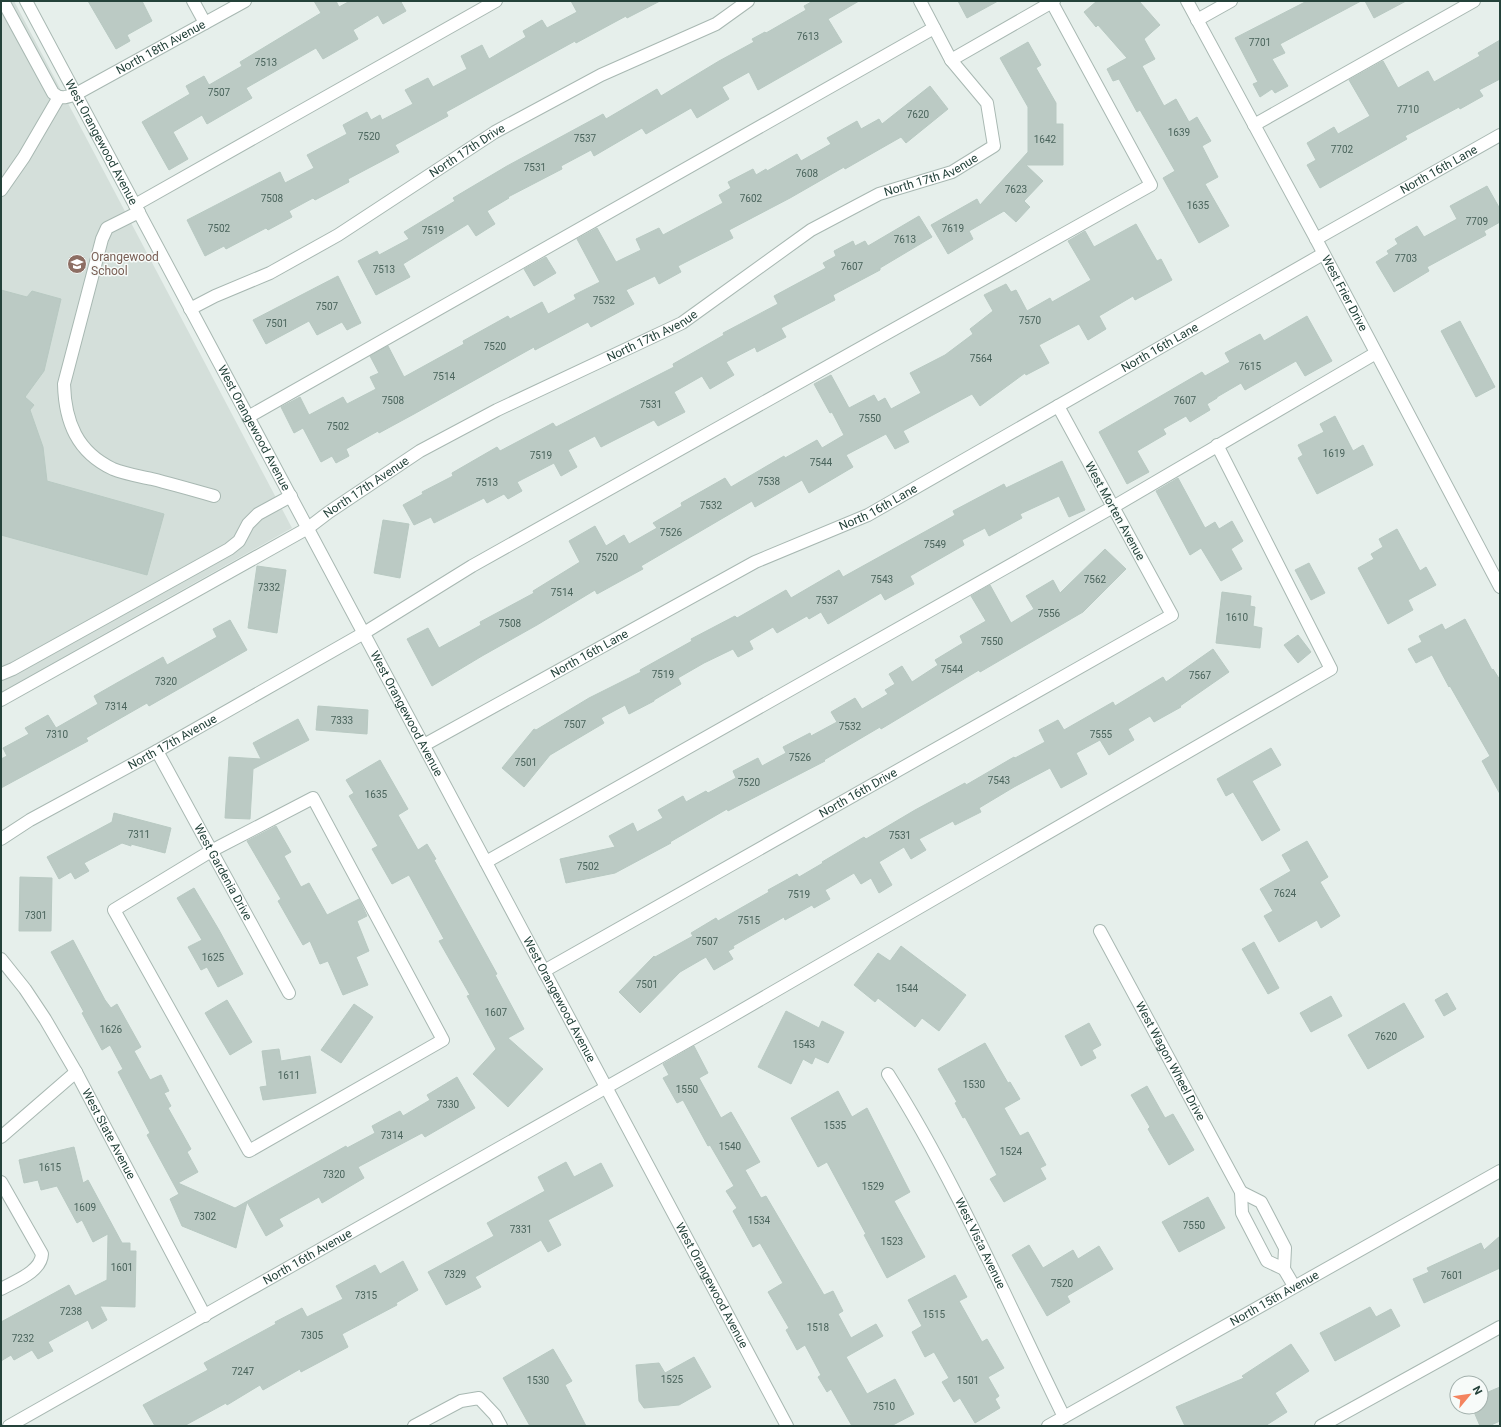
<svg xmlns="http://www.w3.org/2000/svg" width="1501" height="1427" font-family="Roboto,sans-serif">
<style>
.built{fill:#d4dfda}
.building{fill:#bbcac4;stroke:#b8c9c2}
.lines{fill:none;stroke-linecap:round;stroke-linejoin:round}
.minor-casing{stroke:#a8b8b2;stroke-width:14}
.minor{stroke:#fff;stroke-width:12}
.labels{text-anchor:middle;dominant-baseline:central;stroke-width:3;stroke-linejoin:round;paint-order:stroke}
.number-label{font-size:10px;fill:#4a645c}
.street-label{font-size:12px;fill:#24423a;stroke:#f7fbf9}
.education-label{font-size:12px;fill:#785e54;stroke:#f7fbf9;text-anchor:start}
</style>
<rect width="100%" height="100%" fill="#e6efeb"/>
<path class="built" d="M1,1H14L292,528L1,692Z"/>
<path class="building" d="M88,1H142L152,21L127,35L130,41L116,49Z
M314,1H336L339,7L350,1H403L401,2L406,11L383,24L378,15L353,30L358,39L323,59L316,48L246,88L252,98L207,124L202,115L173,132L188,159L169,170L142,122L190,94L186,86L204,76L209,85L242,66L240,62L321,13Z
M571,1H660L627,18L626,16L576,43L575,41L446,112L448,116L395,145L399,152L348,179L349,182L315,200L313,198L289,211L292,217L268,230L266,228L226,249L224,246L205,256L187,220L280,172L285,183L314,168L307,155L347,134L343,125L367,112L371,120L380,115L382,120L413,104L405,90L428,78L433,87L467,69L461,56L482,45L489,59L526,37L523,31L542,20L547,28L577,12Z
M813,1H859L828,19L842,42L758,90L749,72L722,87L729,99L697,118L691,108L646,134L642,128L594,156L591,150L561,166L562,169L508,197L509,198L487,211L495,224L476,236L468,224L403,264L410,277L376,295L358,261L377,251L379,255L409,239L404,232L455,201L453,198L507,166L603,114L606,119L657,89L661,96L719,61L754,42L752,39L765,32L766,33L806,10L804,6Z
M958,1H998L967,18Z
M1097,1H1139L1160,25L1144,39L1155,59L1142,66L1164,106L1176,99L1189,122L1197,117L1211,141L1202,146L1218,177L1205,184L1229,226L1199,243L1163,178L1175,171L1140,110L1137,112L1119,79L1113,81L1107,69L1127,58L1098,25L1096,27L1084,12Z
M1307,1H1361L1280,44L1285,53L1272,59L1288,86L1275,93L1272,89L1260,97L1253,84L1258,82L1235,38Z
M1365,1H1406L1374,18Z
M1500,40V79L1479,90L1483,96L1460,109L1459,107L1405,136L1407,139L1320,188L1307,165L1316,160L1307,143L1334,127L1338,134L1370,116L1349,80L1383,61L1398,88L1428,71L1434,82L1480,56L1478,53Z
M1028,42L1041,65L1036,68L1056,103V124H1063V165H1026L1043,181L1024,201L1030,207L1016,222L1004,211L969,231L973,239L948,254L931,225L977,199L980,205L1028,152V107L1000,58Z
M930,86L948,109L906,143L901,137L845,169L844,167L790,198L729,230L733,238L678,266L681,272L659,284L655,276L626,290L634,304L591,327L588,322L535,350L534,347L414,414L379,433L378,431L346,449L349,456L336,463L332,456L321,462L303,428L294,433L281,407L300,397L309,415L343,397L347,404L376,389L370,377L379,373L370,356L388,346L404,377L464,344L463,341L508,316L510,319L542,302L548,314L576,299L574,295L600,282L577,239L597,228L616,262L641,250L636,239L659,228L663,235L723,203L719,195L731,188L728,182L753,169L756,175L766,169L767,171L797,154L801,161L831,144L827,138L857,121L861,129L879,119L882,124Z
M1487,186L1500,209V222L1484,231L1486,235L1427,267L1429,271L1394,292L1376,262L1389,254L1387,251L1398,244L1395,239L1417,226L1424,237L1457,219L1450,206Z
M919,216L932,237L880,268V270L833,295L835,300L781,328L786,337L757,352L755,347L726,362L734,375L710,389L702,376L674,392L685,412L658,426L654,420L601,447L595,436L568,450L577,467L561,476L554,463L517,482L522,491L508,499L504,494L487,503L484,498L434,523L431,517L414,525L403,505L423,494L422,492L453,476L452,473L497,447L500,451L553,423L556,427L674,367L673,364L724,335L723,333L778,304L774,296L826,268L823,263L836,256L834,251L853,241L855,246L865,241L868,246Z
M1136,224L1157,261L1161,259L1172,280L1135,300L1133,296L1099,316L1106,329L1088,340L1079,324L1039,345L1049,363L1026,375L1025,373L980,406L972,394L903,431L909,442L895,449L886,434L846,455L853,467L809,493L802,480L755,507L752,501L641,566L643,569L597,594L595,590L537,625L482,656L432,686L407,639L428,628L439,648L481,625L480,622L534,593L533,591L580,562L569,541L595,526L606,546L624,535L629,544L657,528L653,523L682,506L681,503L725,478L731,487L784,456L785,458L817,440L822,448L844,435L832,412L830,413L814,384L831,375L849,408L874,395L878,402L885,398L891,409L921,393L910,373L945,355L973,334L970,329L993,311L984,295L1006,284L1011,292L1016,290L1027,311L1050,298L1052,302L1091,280L1068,241L1085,231L1094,247Z
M546,257L556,273L534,286L524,269Z
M338,276L361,323L347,330L342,322L317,335L309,321L266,344L253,320Z
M1,290L27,297L32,291L61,299L44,371L25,397L34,405L30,410L43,447L47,481L164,514L147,575L1,535Z
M1307,316L1332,361L1305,376L1296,361L1245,390L1241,383L1217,397V398L1207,404L1210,410L1190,422L1186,416L1163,429L1166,434L1137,451L1149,472L1127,484L1099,432L1202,372L1205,376L1230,362L1225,353L1260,334L1264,341Z
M1460,321L1495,387L1476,397L1441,331Z
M1335,416L1353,451L1363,445L1373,465L1317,494L1298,458L1303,455L1298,445L1324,432L1320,424Z
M1062,461L1085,510L1069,517L1059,496L1020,514L1022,518L989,536L985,528L962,540L964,545L910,576L914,584L885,600L881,593L828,624L821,612L809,619L807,616L777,633L773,627L749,641L753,649L738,657L733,649L704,663L678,678L681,684L654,700V701L629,714L625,705L601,718L604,723L550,755L524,787L502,768L534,729L536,730L589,698L641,672L640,670L692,641L691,639L735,616L737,618L786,590L791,598L839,570L843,577L955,515L953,511L1004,484L1006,488Z
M1178,478L1205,528L1215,522L1219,529L1232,521L1243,541L1231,549L1242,569L1221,581L1201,548L1190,555L1156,491Z
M383,520L409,524L400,578L374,573Z
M1397,529L1420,571L1426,567L1436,585L1408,600L1413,610L1388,624L1358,568L1374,559L1371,554L1383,547L1379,539Z
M1105,549L1126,569L1083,612L980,672L979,670L881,729L880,727L824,760L825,761L728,811L727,809L670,842L671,843L615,873L566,883L560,859L615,847L609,836L633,823L637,832L663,818L658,810L683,796L686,802L706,791L708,793L736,778L733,771L758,758L762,766L786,753L783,747L810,733L811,736L837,722L831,712L855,698L862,709L888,694L885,690L895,684L889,674L902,666L912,682L938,665L935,660L963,643L960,636L986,621L971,596L990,585L1011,623L1034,609L1026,596L1053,580L1060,593Z
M1309,563L1325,593L1311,600L1295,570Z
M257,566L286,570L277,633L248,628Z
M1222,592L1251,596L1250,606L1255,607L1253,626L1262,628L1260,648L1216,643Z
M1465,619L1492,670L1493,669L1500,680V794L1482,761L1490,756L1450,686L1449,687L1432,655L1416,663L1408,649L1422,642L1419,636L1442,624L1445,630Z
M230,620L247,650L149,706L147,703L86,738L88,741L1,788V759L7,756L3,748L29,734L25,728L48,715L56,728L98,704L94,696L122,680L163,657L167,665L217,637L213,629Z
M1298,635L1311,652L1298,663L1284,645Z
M1213,649L1229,672L1180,706L1181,707L1154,722L1150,716L1128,729L1134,740L1109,755L1100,740L1076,753L1087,774L1061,788L1050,768L1014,787L979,808L981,812L955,825L953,821L919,839L926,850L911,859L904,847L879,862L892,885L879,893L871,878L861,884L854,873L825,890L830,899L814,908L812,905L785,920L784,917L733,946L734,948L728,951L733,959L714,970L706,957L680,972L640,1013L619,992L654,956L655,957L693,936L691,933L716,918L718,921L769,892L768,890L797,874L799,877L823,863L822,862L864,837L866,839L915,810L965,783L966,785L1014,757L1015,758L1045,742L1039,730L1058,720L1064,730L1113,702L1115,706L1163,677L1166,682Z
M318,706L368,710L367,734L316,730Z
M298,719L309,740L253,769L250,819L225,818L229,757L261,759L253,743Z
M1271,748L1281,765L1252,781L1280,830L1262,841L1233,792L1226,796L1217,779Z
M380,760L408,809L398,815L418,850L427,844L436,859L434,860L497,974L495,975L524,1029L508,1038L543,1069L508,1107L473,1074L496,1049L467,996L470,995L439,941L444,939L409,875L392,884L372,849L378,846L349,796L354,793L346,780Z
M114,813L171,828L165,853L131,844V846L122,843L84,863L89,871L75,879L71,872L59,879L47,857L112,822Z
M276,826L291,852L284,856L301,887L309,883L327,915L359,899L367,916L357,921L369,951L356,957L368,985L343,995L328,961L320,964L310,941L303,945L278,901L281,899L247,841Z
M1307,841L1328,877L1320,882L1340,916L1321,928L1317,920L1279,942L1264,916L1273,911L1260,889L1291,871L1282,855Z
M20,877L52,878L51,931H19Z
M194,888L219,930L243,974L218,987L207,967L201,970L188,947L202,940L177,898Z
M73,940L105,1000L111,1008L117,1004L141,1047L134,1051L150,1080L161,1075L169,1091L164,1093L171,1106L168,1108L191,1149L187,1152L198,1172L178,1183L235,1208L346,1146L347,1148L375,1133L372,1126L400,1111L403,1116L430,1100L427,1095L457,1077L475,1108L425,1137L422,1133L358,1167L364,1178L322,1203L319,1197L279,1219L283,1226L266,1236L247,1202L236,1248L182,1226L170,1199L179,1194L147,1135L150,1133L118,1072L123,1069L110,1045L102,1050L82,1013L84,1012L51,952Z
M1254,942L1279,988L1268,994L1242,949Z
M901,946L966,995L939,1031L922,1018L915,1027L878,998L875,1002L854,985L878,953L890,961Z
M1447,993L1456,1009L1444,1016L1435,1000Z
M1331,996L1342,1016L1311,1032L1300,1013Z
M227,1000L252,1042L230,1055L205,1013Z
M1404,1003L1424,1037L1368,1069L1348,1035Z
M354,1004L373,1017L341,1063L321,1050Z
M786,1011L819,1028L822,1021L844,1032L828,1063L815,1057L812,1064L803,1059L791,1084L758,1067Z
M1089,1023L1101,1045L1092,1050L1096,1058L1081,1066L1065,1036Z
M985,1043L1008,1083L1010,1082L1020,1099L1004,1108L1020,1136L1028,1132L1046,1165L1040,1168L1046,1179L1004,1202L990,1179L997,1175L965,1117L963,1118L955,1103L957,1102L938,1069Z
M694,1046L708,1073L699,1078L721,1118L731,1112L760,1162L745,1170L761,1198L766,1196L824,1295L833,1291L843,1311L838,1314L851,1338L876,1324L883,1336L846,1357L867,1394L895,1379L914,1414L891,1426H852L831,1389L827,1392L818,1377L821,1375L805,1345L797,1350L786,1330L789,1328L768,1292L783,1283L760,1243L753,1247L733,1211L737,1208L726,1191L734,1186L710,1145L708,1146L683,1100L677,1103L663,1078L669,1075L663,1064Z
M279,1049L281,1061L310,1056L316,1093L263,1100L260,1087L267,1086L262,1051Z
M1147,1086L1165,1118L1173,1114L1194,1150L1169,1165L1148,1129L1150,1127L1131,1095Z
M838,1091L852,1117L867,1108L910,1192L894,1201L925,1257L887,1278L864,1235L866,1234L827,1162L818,1167L791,1118Z
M74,1147L83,1183L88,1180L122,1243H130V1251H136L135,1307L100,1306L107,1320L92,1329L88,1320L48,1342L53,1351L38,1359L32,1350L14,1360L11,1355L1,1361V1322L69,1285L75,1296L107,1280L108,1234L93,1242L82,1220L77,1223L57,1186L41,1190L38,1180L24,1183L19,1160Z
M566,1162L574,1177L601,1163L613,1186L548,1220L561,1245L548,1252L541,1240L475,1277L481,1287L446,1305L428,1272L494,1236L487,1223L545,1191L538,1177Z
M1208,1197L1225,1228L1179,1252L1162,1222Z
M1500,1236V1268L1424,1303L1413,1279L1429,1272L1427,1268L1481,1243L1484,1250Z
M1029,1245L1043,1268L1073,1250L1078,1259L1099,1246L1113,1269L1067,1296L1070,1302L1047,1316L1012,1255Z
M403,1261L418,1290L396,1303L397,1305L342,1334L348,1347L301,1372L300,1369L263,1390L260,1385L227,1405L226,1403L184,1426H155L143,1405L208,1370L204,1363L276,1324L275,1322L302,1308L307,1317L343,1299L336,1286L375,1265L380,1274Z
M955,1275L967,1297L959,1301L982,1342L987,1339L1004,1368L988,1377L999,1396L995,1399L1000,1408L975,1423L960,1398L954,1402L942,1382L949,1378L934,1352L925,1357L912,1332L922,1326L908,1300Z
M1370,1307L1376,1317L1391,1309L1400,1326L1335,1361L1320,1333Z
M1291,1344L1309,1371L1275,1393L1287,1412L1265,1426H1185L1176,1407L1244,1378L1242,1376Z
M553,1349L572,1381L565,1385L586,1426H530L503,1378Z
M694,1357L711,1387L679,1405L644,1408L639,1401L636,1365L659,1363L665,1373Z
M1500,1387V1421L1489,1426H1480L1472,1407H1481V1395Z"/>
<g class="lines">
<defs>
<g id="minor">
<path id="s1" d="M3,1L53,93C61,100 67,97 76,94L245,1"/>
<path id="s2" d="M26,1L787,1426"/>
<path d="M193,1L205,23"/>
<path id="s3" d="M1187,1L1316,239L1500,587"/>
<path d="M1197,20L1231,1"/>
<path d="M951,60L1054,1"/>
<path d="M1254,125L1474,1"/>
<path d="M1,190L24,157L59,97"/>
<path d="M135,205L496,1"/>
<path d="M139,212L107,228L102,239L64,384C65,422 77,452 113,469C125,474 139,476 152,479C172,484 193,490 214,496"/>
<path id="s4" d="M1316,239L1500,135"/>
<path id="s5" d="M190,309L215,296L270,273L338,235L495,132L601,75L716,24L748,1"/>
<path d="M248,417L934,28"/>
<path d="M1,674L13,669L229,549L239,541L248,524L258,514L291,496"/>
<path id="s6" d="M1,700L308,528L329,512L420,451L497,410L682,323L811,230L879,194L952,172L994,146L987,103L951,60L920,1"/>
<path id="s7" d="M424,745L755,562L868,515L1323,254"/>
<path id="s8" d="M157,751L289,993"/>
<path d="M313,798L443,1040L249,1151L114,910L211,851Z"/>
<path id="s9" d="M1,839L30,820L157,751L364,633L472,566L1151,185L1051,1"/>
<path d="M486,862L1113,507L1376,353"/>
<path id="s10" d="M1100,931L1241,1192L1242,1213L1267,1261L1284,1269"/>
<path id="s11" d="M1,959L25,989L45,1019L76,1072L205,1316"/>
<path id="s12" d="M544,971L1172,615L1058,406"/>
<path id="s13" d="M888,1074C957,1183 1007,1302 1064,1417"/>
<path d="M1,1137L76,1072"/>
<path d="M1,1182L42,1254C41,1272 15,1281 1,1289"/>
<path d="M1241,1192L1261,1202L1285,1248L1284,1269L1294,1286"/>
<path id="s14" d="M9,1426L718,1024L1331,669L1217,445"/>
<path d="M414,1426L461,1401L479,1398L495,1415L501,1426"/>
<path id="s15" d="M1048,1426L1500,1171"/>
<path d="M1321,1426L1500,1327"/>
</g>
</defs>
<use href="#minor" class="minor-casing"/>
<use href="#minor" class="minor"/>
</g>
<defs>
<symbol id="school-disc" viewBox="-11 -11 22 22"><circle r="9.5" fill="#8d6e63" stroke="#f7fbf9"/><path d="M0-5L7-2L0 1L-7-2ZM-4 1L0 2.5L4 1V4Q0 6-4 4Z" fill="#fff"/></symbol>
</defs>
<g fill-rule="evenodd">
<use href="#school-disc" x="66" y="253" width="22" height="22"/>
</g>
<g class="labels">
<g class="number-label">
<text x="808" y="36">7613</text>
<text x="1260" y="42">7701</text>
<text x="266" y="62">7513</text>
<text x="219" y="92">7507</text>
<text x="1408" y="109">7710</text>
<text x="918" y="114">7620</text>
<text x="1179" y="132">1639</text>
<text x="369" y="136">7520</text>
<text x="585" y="138">7537</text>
<text x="1045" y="139">1642</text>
<text x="1342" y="149">7702</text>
<text x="535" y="167">7531</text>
<text x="807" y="173">7608</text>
<text x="1016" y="189">7623</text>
<text x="272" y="198">7508</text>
<text x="751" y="198">7602</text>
<text x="1198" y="205">1635</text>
<text x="1477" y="221">7709</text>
<text x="219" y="228">7502</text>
<text x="953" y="228">7619</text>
<text x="433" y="230">7519</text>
<text x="905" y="239">7613</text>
<text x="1406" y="258">7703</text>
<text x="852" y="266">7607</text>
<text x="384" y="269">7513</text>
<text x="604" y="300">7532</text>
<text x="327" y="306">7507</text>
<text x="1030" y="320">7570</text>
<text x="277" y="323">7501</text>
<text x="495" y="346">7520</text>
<text x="981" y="358">7564</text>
<text x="1250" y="366">7615</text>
<text x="444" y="376">7514</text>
<text x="393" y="400">7508</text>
<text x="1185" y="400">7607</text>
<text x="651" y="404">7531</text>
<text x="870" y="418">7550</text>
<text x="338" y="426">7502</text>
<text x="1334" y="453">1619</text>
<text x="541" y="455">7519</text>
<text x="821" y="462">7544</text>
<text x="769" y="481">7538</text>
<text x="487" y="482">7513</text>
<text x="711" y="505">7532</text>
<text x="671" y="532">7526</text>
<text x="935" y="544">7549</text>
<text x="607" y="557">7520</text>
<text x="882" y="579">7543</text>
<text x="1095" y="579">7562</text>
<text x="269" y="587">7332</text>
<text x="562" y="592">7514</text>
<text x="827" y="600">7537</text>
<text x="1049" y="613">7556</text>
<text x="1237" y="617">1610</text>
<text x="510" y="623">7508</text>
<text x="992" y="641">7550</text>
<text x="952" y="669">7544</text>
<text x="663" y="674">7519</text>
<text x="1200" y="675">7567</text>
<text x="166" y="681">7320</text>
<text x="116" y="706">7314</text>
<text x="342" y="720">7333</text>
<text x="575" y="724">7507</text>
<text x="850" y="726">7532</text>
<text x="57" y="734">7310</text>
<text x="1101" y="734">7555</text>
<text x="800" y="757">7526</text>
<text x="526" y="762">7501</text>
<text x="999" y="780">7543</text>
<text x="749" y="782">7520</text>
<text x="376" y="794">1635</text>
<text x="139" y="834">7311</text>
<text x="900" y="835">7531</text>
<text x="588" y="866">7502</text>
<text x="1285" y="893">7624</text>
<text x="799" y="894">7519</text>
<text x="36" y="915">7301</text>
<text x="749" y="920">7515</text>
<text x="707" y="941">7507</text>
<text x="213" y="957">1625</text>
<text x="647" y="984">7501</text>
<text x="907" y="988">1544</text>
<text x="496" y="1012">1607</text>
<text x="111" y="1029">1626</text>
<text x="1386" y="1036">7620</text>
<text x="804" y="1044">1543</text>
<text x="289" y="1075">1611</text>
<text x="974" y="1084">1530</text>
<text x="687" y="1089">1550</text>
<text x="448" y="1104">7330</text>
<text x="835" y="1125">1535</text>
<text x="392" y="1135">7314</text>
<text x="730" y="1146">1540</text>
<text x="1011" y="1151">1524</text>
<text x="50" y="1167">1615</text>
<text x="334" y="1174">7320</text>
<text x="873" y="1186">1529</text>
<text x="85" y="1207">1609</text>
<text x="205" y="1216">7302</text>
<text x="759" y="1220">1534</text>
<text x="1194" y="1225">7550</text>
<text x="521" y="1229">7331</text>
<text x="892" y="1241">1523</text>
<text x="122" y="1267">1601</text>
<text x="455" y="1274">7329</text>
<text x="1452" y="1275">7601</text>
<text x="1062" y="1283">7520</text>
<text x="366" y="1295">7315</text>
<text x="71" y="1311">7238</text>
<text x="934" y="1314">1515</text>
<text x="818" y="1327">1518</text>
<text x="312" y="1335">7305</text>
<text x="23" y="1338">7232</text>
<text x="243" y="1371">7247</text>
<text x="672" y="1379">1525</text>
<text x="538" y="1380">1530</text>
<text x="968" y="1380">1501</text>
<text x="884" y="1406">7510</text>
</g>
<g class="street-label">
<text stroke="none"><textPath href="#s1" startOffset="226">North 18th Avenue</textPath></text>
<text stroke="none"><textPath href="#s2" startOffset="160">West Orangewood Avenue</textPath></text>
<text stroke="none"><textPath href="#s5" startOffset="320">North 17th Drive</textPath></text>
<text stroke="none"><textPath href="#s4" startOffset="141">North 16th Lane</textPath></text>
<text stroke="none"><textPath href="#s6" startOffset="1071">North 17th Avenue</textPath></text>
<text stroke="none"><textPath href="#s3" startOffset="332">West Frier Drive</textPath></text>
<text stroke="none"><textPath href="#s6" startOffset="747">North 17th Avenue</textPath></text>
<text stroke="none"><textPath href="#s7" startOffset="837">North 16th Lane</textPath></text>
<text stroke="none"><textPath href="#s2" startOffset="484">West Orangewood Avenue</textPath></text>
<text stroke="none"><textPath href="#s6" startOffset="423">North 17th Avenue</textPath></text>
<text stroke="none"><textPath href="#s7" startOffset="513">North 16th Lane</textPath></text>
<text transform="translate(1115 511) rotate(61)">West Morten Avenue</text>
<text stroke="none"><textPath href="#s7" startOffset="189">North 16th Lane</textPath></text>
<text stroke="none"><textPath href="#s2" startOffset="808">West Orangewood Avenue</textPath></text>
<text stroke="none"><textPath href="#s9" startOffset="197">North 17th Avenue</textPath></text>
<text stroke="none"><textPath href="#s12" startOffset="361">North 16th Drive</textPath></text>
<text stroke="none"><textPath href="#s8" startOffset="138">West Gardenia Drive</textPath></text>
<text stroke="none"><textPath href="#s2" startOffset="1132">West Orangewood Avenue</textPath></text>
<text stroke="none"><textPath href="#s10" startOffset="148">West Wagon Wheel Drive</textPath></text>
<text stroke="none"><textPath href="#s11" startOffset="206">West State Avenue</textPath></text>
<text stroke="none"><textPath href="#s13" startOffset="193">West Vista Avenue</textPath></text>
<text stroke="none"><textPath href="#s14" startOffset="343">North 16th Avenue</textPath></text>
<text stroke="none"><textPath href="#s2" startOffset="1456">West Orangewood Avenue</textPath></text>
<text stroke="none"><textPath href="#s15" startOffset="260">North 15th Avenue</textPath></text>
</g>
<g class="education-label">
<text x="91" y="257">Orangewood<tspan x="91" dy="14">School</tspan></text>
</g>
</g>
<rect width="1501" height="1427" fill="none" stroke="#24423a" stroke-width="4"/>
<g transform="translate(1469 1395) rotate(61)"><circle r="19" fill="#f7fbf9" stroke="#a3b1ad"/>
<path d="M0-3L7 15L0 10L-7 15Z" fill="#f4845f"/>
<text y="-6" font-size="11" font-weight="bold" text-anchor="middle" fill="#24423a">N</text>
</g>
</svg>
